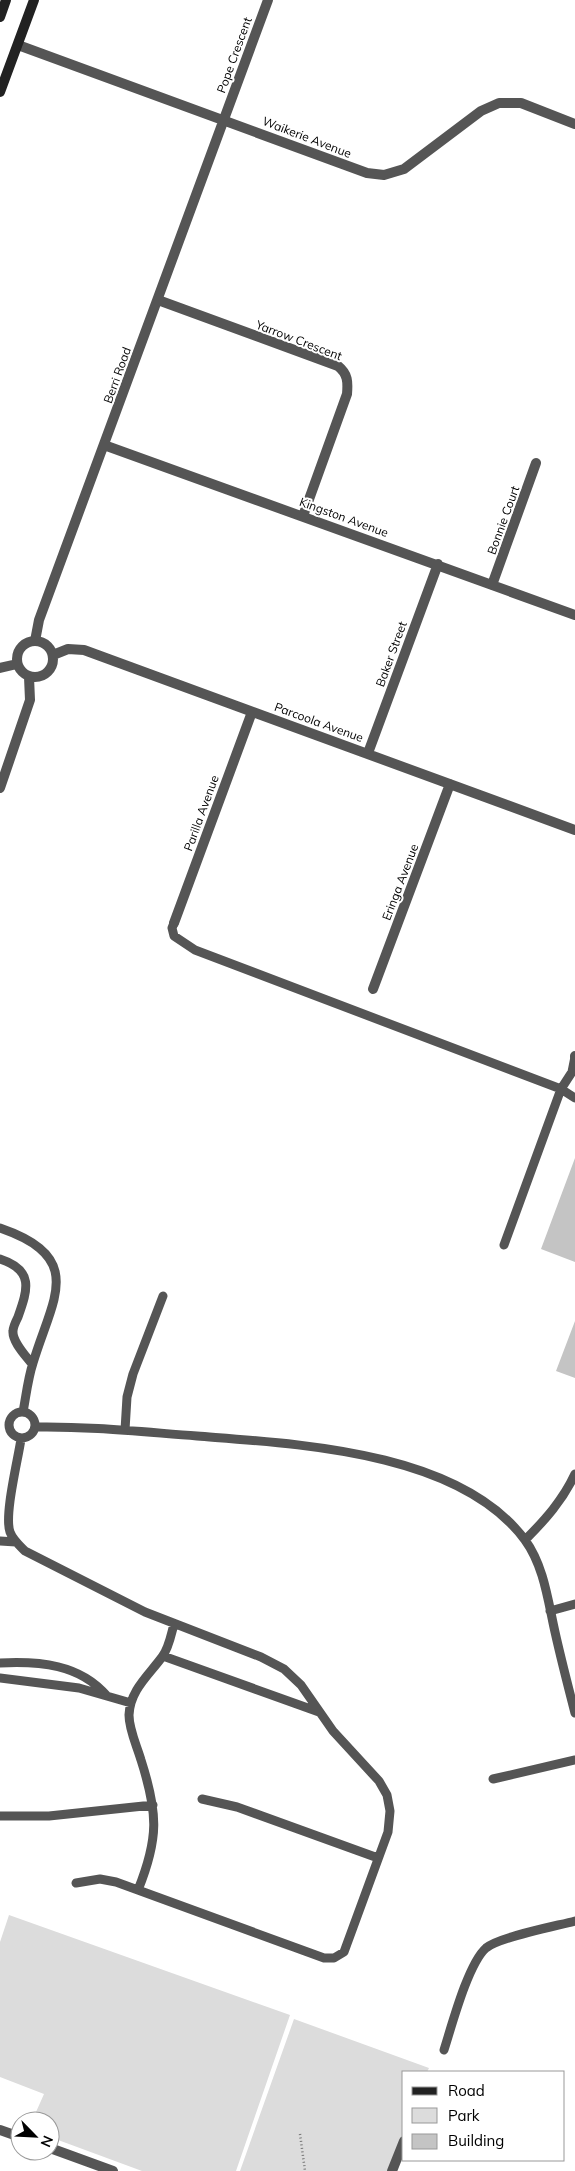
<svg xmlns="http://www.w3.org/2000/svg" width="575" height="2171" font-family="Mulish,sans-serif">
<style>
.green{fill:#dcdcdc}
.building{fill:#c4c4c4}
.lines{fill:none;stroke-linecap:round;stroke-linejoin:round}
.path{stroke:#777;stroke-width:2.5;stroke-dasharray:1 2.5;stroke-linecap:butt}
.lane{stroke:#555;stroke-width:9}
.street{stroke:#555;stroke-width:10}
.secondary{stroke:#222;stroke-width:10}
.labels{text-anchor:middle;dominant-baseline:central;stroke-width:4;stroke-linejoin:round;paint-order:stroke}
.street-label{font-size:12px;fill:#000;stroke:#fff}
</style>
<rect width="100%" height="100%" fill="#fff"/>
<path class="green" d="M9,1915L290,2015L236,2171H142L50,2137V2121H32L44,2094L0,2077V1942Z
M294,2019L429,2068L427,2072H404V2132L388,2171H240Z"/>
<path class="building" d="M575,1158V1262L541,1249Z
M575,1321V1378L556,1371Z"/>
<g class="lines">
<path class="path" d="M300,2134L305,2171"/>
<path class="lane" d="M174,923L172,928L174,936L195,950L561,1089L572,1072L575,1057
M0,1228C87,1258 52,1299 33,1363C28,1378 26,1396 23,1412
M504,1245L561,1089L575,1098
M0,1259C34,1270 28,1289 18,1317C16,1321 13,1327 13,1331C12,1342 26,1356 32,1364
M9 1425a13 13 0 1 1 26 0a13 13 0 1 1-26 0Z
M35,1427C89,1426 143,1432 197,1436C298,1444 459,1451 525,1540C544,1566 548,1601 555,1632C561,1659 568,1686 575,1713
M125,1430L127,1397L133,1374L163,1296
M21,1439C18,1460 4,1515 10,1532C13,1540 19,1545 25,1551L145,1612L261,1657L284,1669L301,1685L333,1731L379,1781L387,1795L390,1811L388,1832L344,1952L334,1958H324L116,1882L100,1879L76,1883
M525,1540C545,1520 563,1500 575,1474
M0,1541L16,1542
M550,1611L575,1604
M163,1656L319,1712
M0,1663C39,1661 80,1664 107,1696
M0,1678L79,1688L131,1703
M493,1779L575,1760
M202,1799L237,1807L378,1858
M0,1816H49L153,1805
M138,1890C159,1838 158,1813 141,1760C137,1746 129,1730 129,1715C130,1690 149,1675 162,1657C169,1648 171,1635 174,1624
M444,2050C452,2025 468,1964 486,1948C499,1937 556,1926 575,1921"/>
<path class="street" d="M18,45L367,173L384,175L404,169L481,111L499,103H521L575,124
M158,300L338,366C348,374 348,382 347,394L303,516
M104,445L575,615
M492,585L536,463
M17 659a18 18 0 1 1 36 0a18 18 0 1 1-36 0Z
M35,641L39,620L268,0
M53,655L68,649L84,650L575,830
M0,668L17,664
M368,753L438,564
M0,788L30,700L29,677
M174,923L252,712
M373,989L450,784
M575,1057V1056
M0,2130L20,2137
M50,2148L113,2171
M392,2171L404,2141"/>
<path class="secondary" d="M0,17L6,0
M0,92L34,0"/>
</g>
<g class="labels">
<g class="street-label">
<text transform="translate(234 55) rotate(-70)">Pope Crescent</text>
<text transform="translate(307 137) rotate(21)">Waikerie Avenue</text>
<text transform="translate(299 340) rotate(21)">Yarrow Crescent</text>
<text transform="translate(117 375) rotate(-70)">Berri Road</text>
<text transform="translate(344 517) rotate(20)">Kingston Avenue</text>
<text transform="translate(503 520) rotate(-70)">Bonnie Court</text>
<text transform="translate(391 654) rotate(-70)">Baker Street</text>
<text transform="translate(319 722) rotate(20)">Parcoola Avenue</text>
<text transform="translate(201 813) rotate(-70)">Parilla Avenue</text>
<text transform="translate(400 882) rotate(-69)">Eringa Avenue</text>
</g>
</g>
<rect x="402" y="2071" width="162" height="90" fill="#ffffff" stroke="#999999"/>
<rect x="412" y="2087" width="25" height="8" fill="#222222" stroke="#999999"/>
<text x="448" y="2096" font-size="15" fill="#000000">Road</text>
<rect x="412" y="2108" width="25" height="15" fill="#dcdcdc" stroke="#999999"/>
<text x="448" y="2121" font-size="15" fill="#000000">Park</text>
<rect x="412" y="2134" width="25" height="15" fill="#c4c4c4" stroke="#999999"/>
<text x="448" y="2146" font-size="15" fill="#000000">Building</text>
<g transform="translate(35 2136) rotate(114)"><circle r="24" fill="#ffffff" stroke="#999999"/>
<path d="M0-4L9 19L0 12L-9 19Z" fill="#000000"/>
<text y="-8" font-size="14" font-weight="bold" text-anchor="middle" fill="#000000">N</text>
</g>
</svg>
